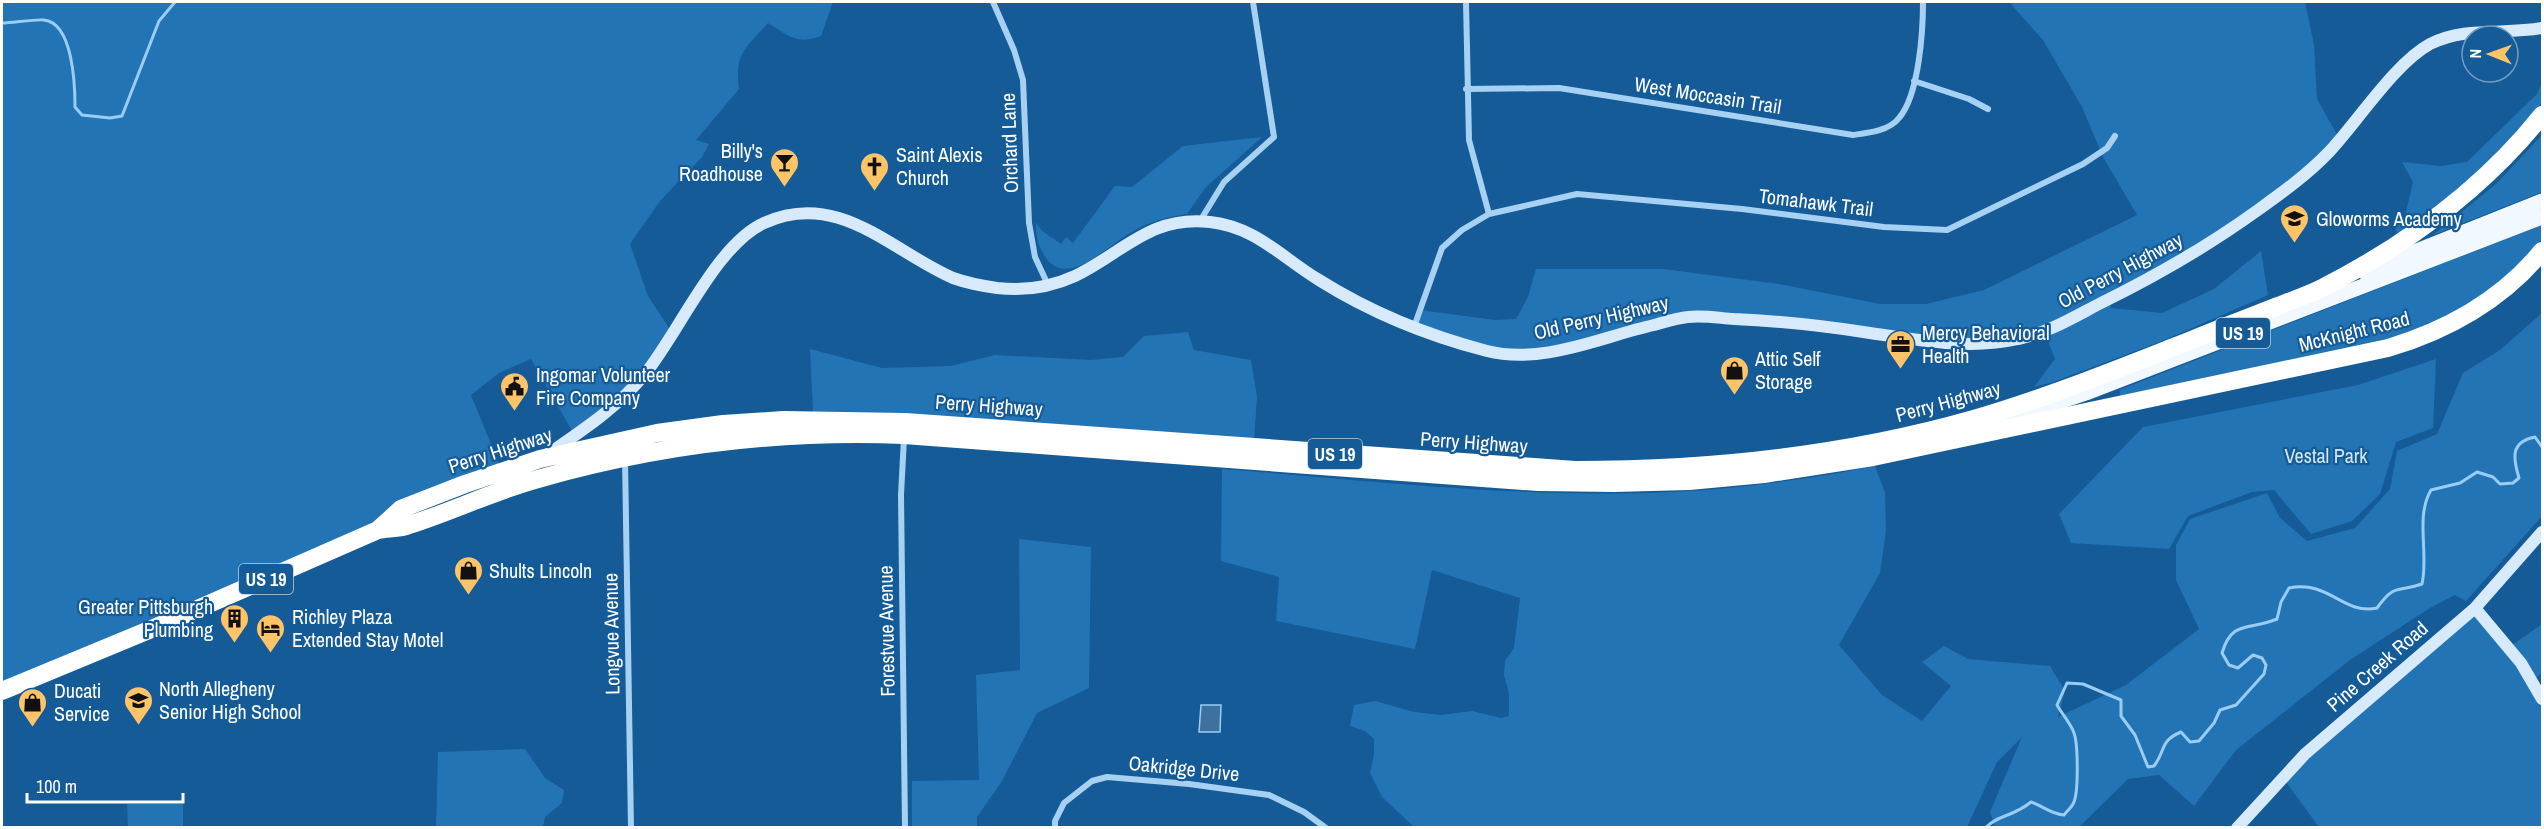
<svg xmlns="http://www.w3.org/2000/svg" width="2544" height="829" font-family="'Archivo Narrow',sans-serif">
<style>
.green{fill:#2374b5}
.water{fill:#3e719d;stroke:#99cdf6;stroke-width:1.5}
.lines{fill:none;stroke-linecap:round;stroke-linejoin:round}
.stream{stroke:#99cdf6;stroke-width:3}
.street{stroke:#a7d1f3;stroke-width:6}
.secondary{stroke:#d6eafc;stroke-width:12}
.primary{stroke:#f2f8ff;stroke-width:15}
.highway{stroke:#fff;stroke-width:18}
.labels{text-anchor:middle;dominant-baseline:central;stroke-width:4.5;stroke-linejoin:round;paint-order:stroke}
.shield{fill:#145b98;stroke:#b8cee0;stroke-width:1.5}
.shield-label{font-size:18px;font-weight:bold;fill:#fff}
.street-label{font-size:20px;fill:#fff;stroke:#145b98}
.poi-label{font-size:20px;fill:#fff;stroke:#145b98;text-anchor:start}
.park-label{font-size:20px;fill:#cee8fd;stroke:#145b98}
</style>
<rect width="100%" height="100%" fill="#145b98"/>
<path class="green" d="M2,2H833L821,36C796,45 789,36 768,23C746,48 734,53 739,89L696,140L709,144L702,157L660,201L630,244L648,296L673,334L660,354L575,436L531,359L499,373L471,395L502,471L378,530L2,691Z
M2009,2H2305L2314,45L2317,99L2340,140L2283,192L2109,299L2111,308L2162,313L2214,289L2261,251L2268,295L2162,341L2053,382L2034,387L2055,359L2048,341L2040,334L1975,344L1688,317L1523,355L1414,327L1420,310L1495,320L1516,319L1528,297L1536,269H1663L1779,284L1880,304H1926L1984,290L2137,215L2103,157L2082,107L2043,40Z
M2542,83V103L2534,116L2467,183L2398,235L2394,225L2405,216L2413,182L2402,162L2441,166L2467,162L2537,94Z
M2542,135V192L2433,235L2496,184Z
M1262,137L1205,188L1187,214C1166,217 1148,222 1130,233C1108,245 1068,289 1046,258C1038,246 1036,237 1036,223C1043,234 1052,237 1061,244L1066,237L1073,243L1115,186L1132,187L1183,146Z
M2542,225V239L2494,288L2448,317L2386,341L2121,398L2119,390Z
M2542,313V516L2466,601L2455,595L2430,608L2350,660L2236,750L2194,806L2159,775L2128,779L2079,827H1995L1990,812L2022,737L1997,762L1967,827H1414L1382,797L1370,773L1374,755V739L1365,731L1350,726L1354,705L1375,701L1414,712L1441,715L1472,711L1501,718L1509,716V694L1504,675L1505,661L1514,648L1520,598L1432,570L1415,649L1276,621L1279,577L1221,561L1222,469C1364,480 1507,497 1649,493C1725,491 1800,481 1875,466L1885,493L1886,531L1880,573L1839,645L1882,695L1922,721L1951,686L1922,662L1944,646L1968,659L2050,666L2065,691L2058,717L2126,685L2199,629L2176,580V545L2190,519L2267,493L2280,518L2307,541L2355,528L2390,489L2397,451L2437,434L2463,373L2500,350Z
M1188,332L1194,350L1251,360L1257,397L1254,441L813,412L810,349L882,368L951,366L995,355L1091,360L1123,357L1144,336Z
M2436,359L2433,428L2396,442L2380,494L2352,521L2311,534L2274,490L2252,492L2188,516L2169,549L2071,543L2059,514L2143,427L2358,385Z
M1019,539L1091,547L1089,688L1037,713L1002,781L977,817V827H912V781L979,780L976,675L1020,670Z
M2475,608L2509,647L2542,624V673L2533,680L2542,699V827H2319L2283,778Z
M525,749L545,778L564,790L562,803L545,817L543,827H436L438,752Z
M127,804H183V827H128Z"/>
<path class="water" d="M1201,705H1221L1220,732H1199Z"/>
<g class="lines">
<path class="stream" d="M2,23C12,23 35,19 44,20C73,23 75,85 75,107L82,115L110,118L122,116L159,21L175,2
M1985,828C1999,814 2013,817 2031,802C2043,806 2051,814 2064,815C2067,811 2071,808 2073,804C2079,794 2078,744 2074,733C2071,724 2062,714 2057,705L2067,683L2083,684L2121,700V716L2135,735L2148,767L2154,766C2166,751 2159,741 2181,732L2190,742L2199,741L2214,723L2220,710L2236,705L2264,674L2266,665L2262,658L2253,655L2238,668L2229,665L2222,653C2232,619 2249,631 2277,619L2281,602L2289,588C2330,580 2342,615 2377,608C2395,583 2396,593 2422,584C2429,554 2415,517 2431,490L2460,483L2477,472L2493,477L2500,484L2513,483L2519,478C2513,458 2510,442 2535,437L2542,447"/>
<path class="street" d="M993,2L1014,50L1023,80L1029,223L1035,257L1048,285
M1466,2L1469,140L1489,214
M1914,81L1969,99L1988,109
M1466,89L1559,88L1853,135C1868,133 1889,131 1899,118C1919,95 1923,31 1923,2
M1200,221L1224,182L1274,137L1253,2
M1414,327L1442,248L1462,230L1489,214L1577,194L1742,209L1884,227L1947,230L2083,164L2107,148L2115,136
M904,438L901,495L905,828
M625,459L631,828
M1055,828V821L1064,803L1092,781L1107,777L1189,784L1269,795L1304,812L1326,828"/>
<path class="secondary" d="M548,454C583,430 618,407 645,374C679,332 717,244 764,223C838,189 891,251 953,278C967,283 983,286 997,288C1023,291 1051,287 1075,276C1123,253 1150,215 1210,222C1256,227 1281,257 1319,280C1370,312 1429,336 1487,351C1543,365 1600,337 1654,325C1665,322 1677,318 1688,317C1702,315 1719,318 1734,319C1779,321 1825,326 1870,333C1918,340 1970,350 2018,339C2048,333 2074,317 2101,303C2156,276 2208,246 2258,210C2283,192 2308,174 2329,152C2358,121 2395,63 2430,44C2465,26 2505,35 2542,28
M2475,608L2521,663L2542,699
M2237,828L2305,754L2475,608L2542,532"/>
<path class="primary" d="M2364,272L2542,201
M1997,423L2086,393L2542,217"/>
<path class="highway" d="M378,530C388,528 400,529 409,525C453,511 494,491 538,479C657,445 781,430 904,435L1538,482L1614,483L1689,481L1764,474L1873,457L2388,348C2448,330 2502,300 2542,251
M2,691L154,628L378,530L401,509L465,484L540,459L657,433L723,424L783,420L905,422L1575,470C1710,470 1844,456 1974,419C2046,398 2115,370 2184,343C2215,330 2247,318 2278,306C2293,300 2308,295 2322,288C2406,245 2483,189 2542,115"/>
</g>
<defs>
<symbol id="bar-pin" viewBox="-11 -11 22 30"><path d="M0 17L-7.5 6A9.5 9.5 0 1 1 7.5 6Z" fill="#ffc468" stroke="#145b98"/><path d="M-6-5H6L.8 .8V4.5H3.5V6h-7V4.5H-.8V.8Z" fill="#111"/></symbol>
<symbol id="church-pin" viewBox="-11 -11 22 30"><path d="M0 17L-7.5 6A9.5 9.5 0 1 1 7.5 6Z" fill="#ffc468" stroke="#145b98"/><path d="M-1.2-6h2.4v3.5h3.3v2.4h-3.3V6h-2.4V-.1h-3.3v-2.4h3.3Z" fill="#111"/></symbol>
<symbol id="school-pin" viewBox="-11 -11 22 30"><path d="M0 17L-7.5 6A9.5 9.5 0 1 1 7.5 6Z" fill="#ffc468" stroke="#145b98"/><path d="M0-5L7-2L0 1L-7-2ZM-4 1L0 2.5L4 1V4Q0 6-4 4Z" fill="#111"/></symbol>
<symbol id="office-pin" viewBox="-11 -11 22 30"><path d="M0 17L-7.5 6A9.5 9.5 0 1 1 7.5 6Z" fill="#ffc468" stroke="#145b98"/><path d="M-6-3h4V-5.5h4V-3h4V5H-6ZM-1-4.5V-3h2v-1.5ZM-6 0V1H6V0Z" fill="#111"/></symbol>
<symbol id="shop-pin" viewBox="-11 -11 22 30"><path d="M0 17L-7.5 6A9.5 9.5 0 1 1 7.5 6Z" fill="#ffc468" stroke="#145b98"/><path d="M-5-2.5h2.3a2.7 3.5 0 0 1 5.4 0H5L5.5 6h-11ZM-1.5-2.5h3a1.5 2.3 0 0 0-3 0Z" fill="#111"/></symbol>
<symbol id="civic-pin" viewBox="-11 -11 22 30"><path d="M0 17L-7.5 6A9.5 9.5 0 1 1 7.5 6Z" fill="#ffc468" stroke="#145b98"/><path d="M-.6-6.5H3V-4.5H.6V-3L4-1V1h2V6H-6V1h2V-1L-.6-3ZM-1.2 2.5V6h2.4V2.5Z" fill="#111"/></symbol>
<symbol id="building-pin" viewBox="-11 -11 22 30"><path d="M0 17L-7.5 6A9.5 9.5 0 1 1 7.5 6Z" fill="#ffc468" stroke="#145b98"/><path d="M-4-6H4V6H1V3H-1V6H-4ZM-2.5-4.3h1.7v1.8h-1.7ZM.8-4.3h1.7v1.8H.8ZM-2.5-1h1.7V.8h-1.7ZM.8-1h1.7V.8H.8Z" fill="#111"/></symbol>
<symbol id="hotel-pin" viewBox="-11 -11 22 30"><path d="M0 17L-7.5 6A9.5 9.5 0 1 1 7.5 6Z" fill="#ffc468" stroke="#145b98"/><path d="M-6-4.5h1.5V1H6V5H4.5V3h-9V5H-6ZM-4 0a1.8 1.8 0 1 1 3.6 0ZM.5 0V-2.5h3Q6-2.5 6 0Z" fill="#111"/></symbol>
</defs>
<g fill-rule="evenodd">
<use href="#bar-pin" x="768" y="146" width="33" height="45"/>
<use href="#church-pin" x="858" y="150" width="33" height="45"/>
<use href="#school-pin" x="2278" y="202" width="33" height="45"/>
<use href="#office-pin" x="1884" y="328" width="33" height="45"/>
<use href="#shop-pin" x="1718" y="354" width="33" height="45"/>
<use href="#civic-pin" x="498" y="370" width="33" height="45"/>
<use href="#shop-pin" x="452" y="554" width="33" height="45"/>
<use href="#building-pin" x="218" y="602" width="33" height="45"/>
<use href="#hotel-pin" x="254" y="612" width="33" height="45"/>
<use href="#school-pin" x="122" y="684" width="33" height="45"/>
<use href="#shop-pin" x="16" y="686" width="33" height="45"/>
</g>
<g class="labels">
<g class="shield">
<rect x="2216" y="318" width="54" height="30" rx="4.5"/>
<rect x="1308" y="439" width="54" height="30" rx="4.5"/>
<rect x="239" y="564" width="54" height="30" rx="4.5"/>
</g>
<g class="shield-label">
<text x="2243" y="333">US 19</text>
<text x="1335" y="454">US 19</text>
<text x="266" y="579">US 19</text>
</g>
<g class="street-label">
<text transform="translate(1708 95) rotate(9)">West Moccasin Trail</text>
<text transform="translate(1009 143) rotate(-92)">Orchard Lane</text>
<text transform="translate(1816 202) rotate(7)">Tomahawk Trail</text>
<text transform="translate(2120 270) rotate(-28)">Old Perry Highway</text>
<text transform="translate(1601 317) rotate(-13)">Old Perry Highway</text>
<text transform="translate(2354 331) rotate(-14)">McKnight Road</text>
<text transform="translate(1948 401) rotate(-15)">Perry Highway</text>
<text transform="translate(989 405) rotate(4)">Perry Highway</text>
<text transform="translate(1474 442) rotate(4)">Perry Highway</text>
<text transform="translate(500 450) rotate(-18)">Perry Highway</text>
<text transform="translate(886 631) rotate(-91)">Forestvue Avenue</text>
<text transform="translate(611 634) rotate(-91)">Longvue Avenue</text>
<text transform="translate(2377 666) rotate(-41)">Pine Creek Road</text>
<text transform="translate(1184 768) rotate(6)">Oakridge Drive</text>
</g>
<g class="poi-label">
<text x="763" y="150" text-anchor="end">Billy's<tspan x="763" dy="23">Roadhouse</tspan></text>
<text x="896" y="154">Saint Alexis<tspan x="896" dy="23">Church</tspan></text>
<text x="2316" y="218">Gloworms Academy</text>
<text x="1922" y="332">Mercy Behavioral<tspan x="1922" dy="23">Health</tspan></text>
<text x="1755" y="358">Attic Self<tspan x="1755" dy="23">Storage</tspan></text>
<text x="536" y="374">Ingomar Volunteer<tspan x="536" dy="23">Fire Company</tspan></text>
<text x="489" y="570">Shults Lincoln</text>
<text x="213" y="606" text-anchor="end">Greater Pittsburgh<tspan x="213" dy="23">Plumbing</tspan></text>
<text x="292" y="616">Richley Plaza<tspan x="292" dy="23">Extended Stay Motel</tspan></text>
<text x="159" y="688">North Allegheny<tspan x="159" dy="23">Senior High School</tspan></text>
<text x="54" y="690">Ducati<tspan x="54" dy="23">Service</tspan></text>
</g>
<g class="park-label">
<text x="2326" y="455">Vestal Park</text>
</g>
</g>
<rect width="2544" height="829" fill="none" stroke="#ffffff" stroke-width="6"/>
<g transform="translate(2490 54) rotate(271)"><circle r="28" fill="#145b98" stroke="#729dc1" stroke-width="1.5"/>
<path d="M0-4.5L10 22L0 15L-10 22Z" fill="#ffc468"/>
<text y="-9" font-size="16" font-weight="bold" text-anchor="middle" fill="#ffffff">N</text>
</g>
<path d="M27 793v9h156v-9" fill="none" stroke="#ffffff" stroke-width="3"/>
<text x="36" y="793" font-size="18" fill="#ffffff" stroke="#145b98" stroke-width="4.5" paint-order="stroke">100 m</text>
</svg>
